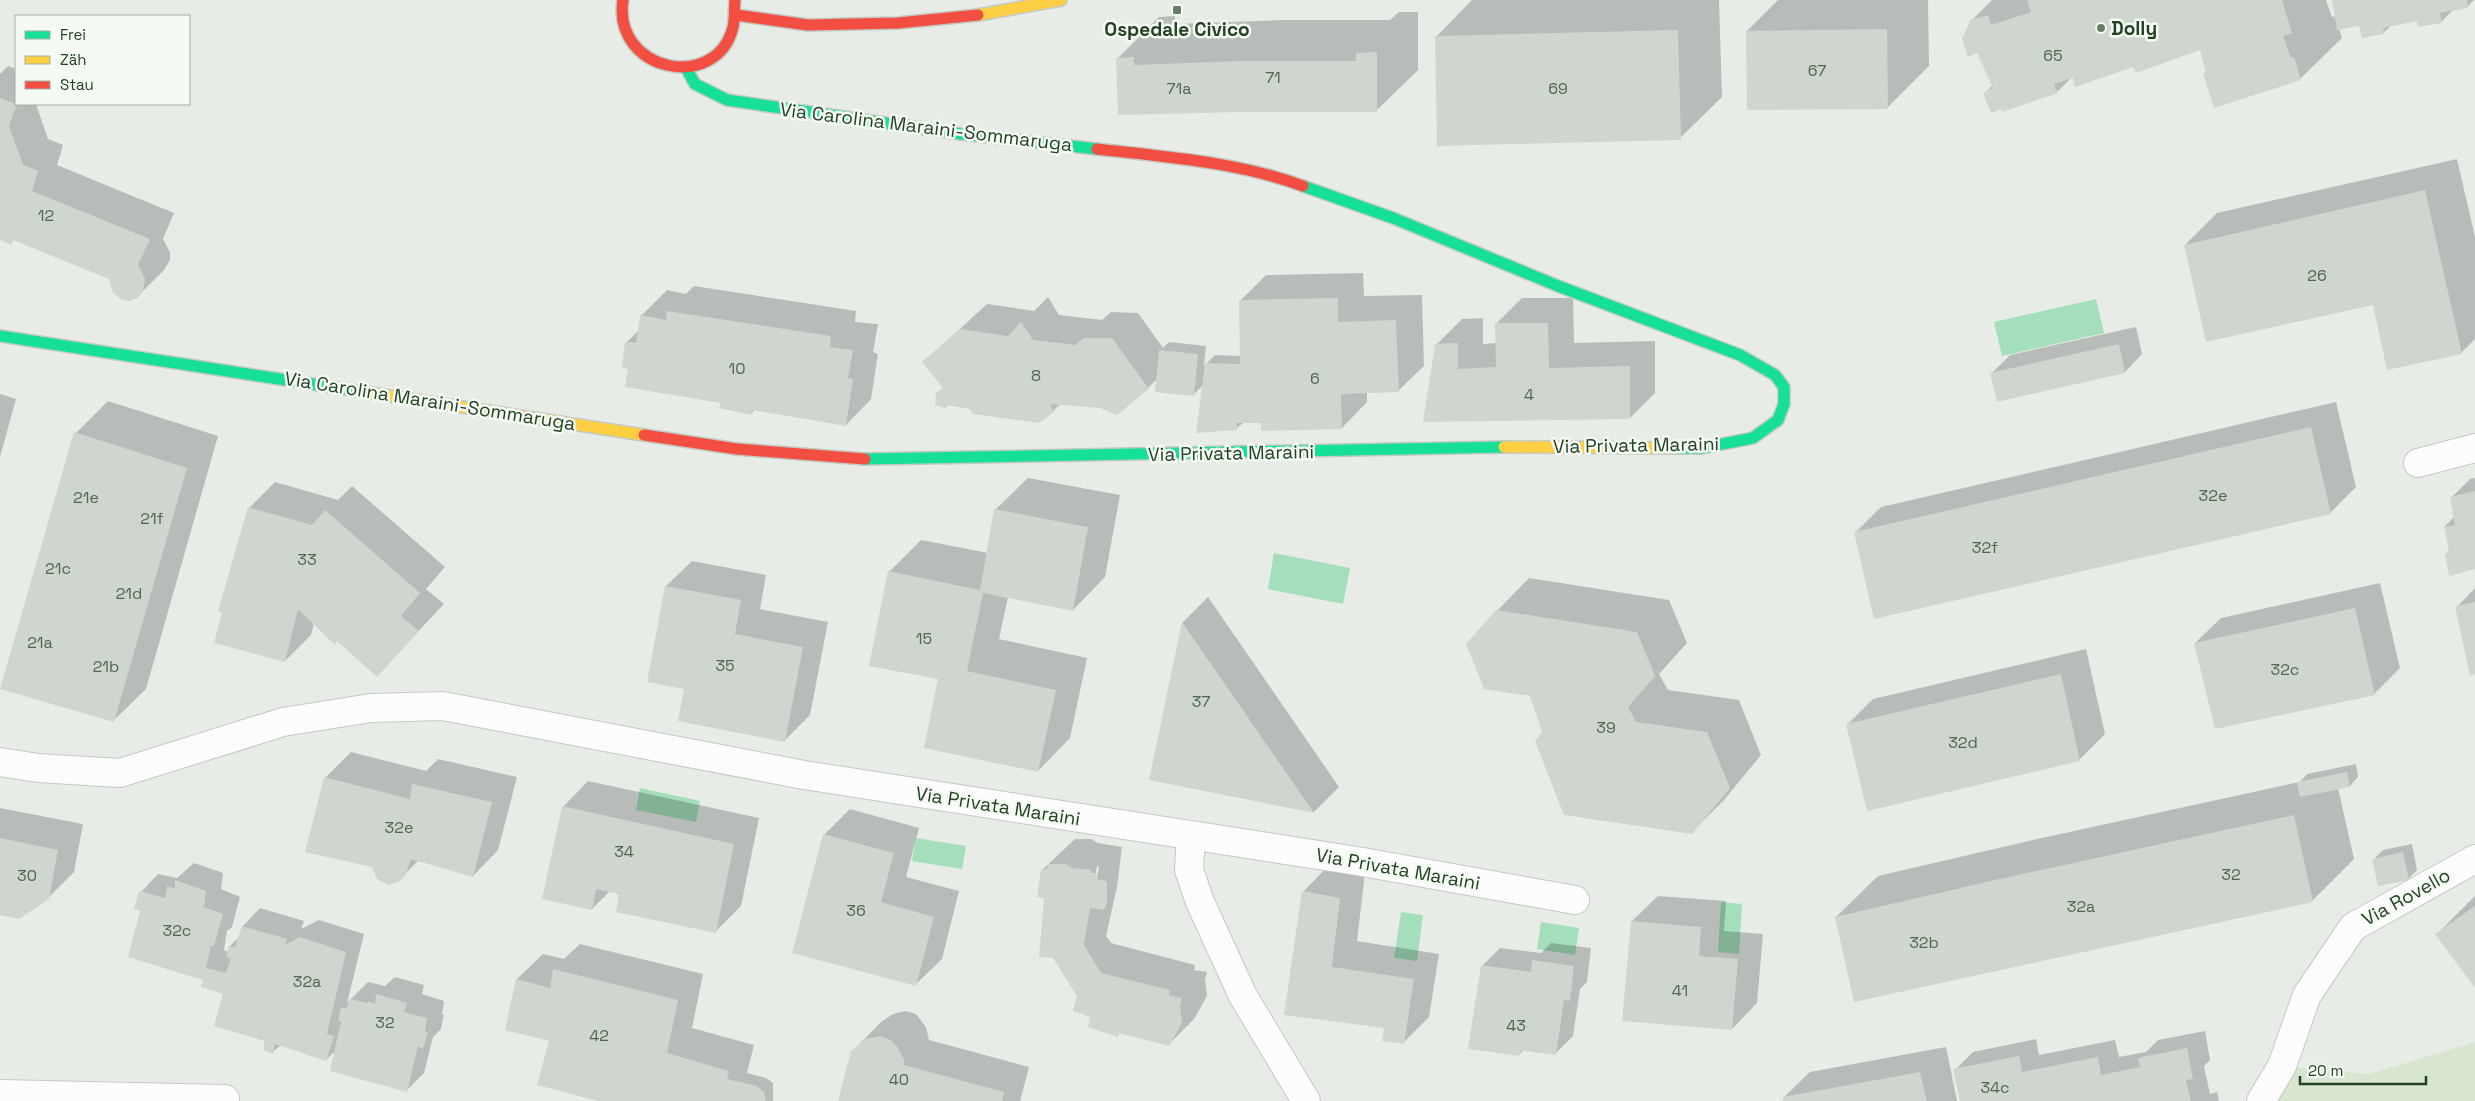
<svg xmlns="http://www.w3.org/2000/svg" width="2475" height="1101" font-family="'Space Grotesk',sans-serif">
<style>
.green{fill:#d9e6cf}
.water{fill:#a4debb}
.shadow{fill:#0003;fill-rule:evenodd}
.building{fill:#cfd5cf}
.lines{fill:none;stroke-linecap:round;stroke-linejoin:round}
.street-casing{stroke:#c4c9c4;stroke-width:30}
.fast-casing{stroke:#c3cac2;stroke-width:14}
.slow-casing{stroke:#c3cac2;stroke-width:14}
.jam-casing{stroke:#c3cac2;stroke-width:14}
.street{stroke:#fbfcfb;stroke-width:28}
.fast{stroke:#16e098;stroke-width:11}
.slow{stroke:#ffcf43;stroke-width:11}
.jam{stroke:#f24e42;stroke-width:11}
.poi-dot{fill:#677e66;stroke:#f6faf5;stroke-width:2}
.labels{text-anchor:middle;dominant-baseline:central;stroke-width:5;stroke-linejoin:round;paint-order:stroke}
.number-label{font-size:16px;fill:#4e684e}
.poi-label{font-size:19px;font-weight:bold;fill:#224221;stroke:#f6faf5;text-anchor:start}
.street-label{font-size:19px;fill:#224221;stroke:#f6faf5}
</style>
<rect width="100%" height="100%" fill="#e7ece7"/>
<path class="green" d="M2475,1042V1101H2261L2282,1066L2369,1074Z"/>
<path class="water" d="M2096,299L2104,333L2002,356L1994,322Z
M1274,553L1350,568L1343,604L1268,589Z
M640,788L700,801L696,822L636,810Z
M916,838L966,846L962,869L912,861Z
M1721,902L1742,904L1739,954L1718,952Z
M1401,912L1423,915L1417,961L1394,958Z
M1541,922L1579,928L1575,955L1537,949Z"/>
<path class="shadow" d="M1472,0H1719L1722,97L1680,138L1436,37Z
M1778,0H1928L1929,66L1887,108L1747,31Z
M1992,0H2326L2332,17L2336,16L2333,0H2474L2468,6L2454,9L2441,22L2418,20L2392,25L2383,33L2360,25L2339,29L2342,38L2300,79L2204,74L2207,71L2201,49L2073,76L2057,92L1985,93L1993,85L1971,21Z
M1399,12H1418V70L1376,111H1241L1117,59L1159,17L1175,16V24L1284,20H1390Z
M8,66L16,69V104H36L48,139L63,145L57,165L174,213L163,239L170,252V260L164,270L138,296L110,278L15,239L11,243L0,238V74Z
M2457,159L2475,237V339L2461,353L2374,303L2185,245L2217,213Z
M1363,273L1364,296L1422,295L1424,366L1398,391L1367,392V402L1342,428L1244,422L1236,429L1204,384L1193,395L1157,379L1148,388L1100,407L1060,404L1053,411L970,407L949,404L946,407L943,388L924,362L987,304L1034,311L1048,297L1059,315L1102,320L1111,312L1138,313L1163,348L1169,342L1206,346L1204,366L1215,355L1242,356L1240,301L1266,275Z
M694,286L856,311L855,322L878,324L873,352L878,354L871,399L846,425L755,409L751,414L630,368L626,343L639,330L641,316L667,290L686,294Z
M1522,298H1573L1574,343L1655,341V393L1630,418L1425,421L1436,345L1462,319L1483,318V344L1496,343V324Z
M2136,327L2142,354L2125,372L1992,373L2010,355Z
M0,394L16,399L0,457Z
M108,401L218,436L146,689L113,721L76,433Z
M2336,402L2356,487L2330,513L1856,532L1881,507Z
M1028,478L1120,495L1105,577L1073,610L1008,597L999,639L1087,658L1070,738L1038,771L939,678L889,572L921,540L988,553L995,510Z
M2475,478V568L2446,554L2450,550L2445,526L2455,516L2452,497L2470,479Z
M275,482L338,500L352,486L445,567L426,589L444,604L377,675L338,640L314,623L311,635L285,661L249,508Z
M692,561L766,575L760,609L828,622L810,715L785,740L686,688L666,586Z
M1529,578L1669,600L1687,643L1659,674L1668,690L1739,700L1761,755L1724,800L1691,833L1544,732L1497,611Z
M2380,583L2400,668L2374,694L2195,643L2221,618Z
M2475,588V673L2457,607Z
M1208,597L1339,787L1314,812L1150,779L1183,622Z
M2086,649L2105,734L2079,760L1848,724L1873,699Z
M351,752L426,771L438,759L517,777L498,850L473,876L419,860L399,880L325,778Z
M2356,764L2358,777L2350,786L2338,788L2354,859L2312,901L1836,917L1878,876L2037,839L2300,782L2307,774Z
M588,781L759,818L741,906L715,932L610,891L592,909L563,807Z
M0,808L83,824L74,872L48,898L0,914Z
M850,809L919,828L906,877L959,891L942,959L916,984L824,835Z
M1075,839H1091L1098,843L1122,847L1117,887L1106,936L1111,943L1195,965L1194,970L1207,972L1205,980L1207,996L1194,1019L1168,1045L1120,1032L1117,1035L1092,1016L1078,996L1046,897L1042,870ZM1097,866L1099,867L1094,894H1092Z
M2412,844L2417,870L2408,879L2374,859L2383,850Z
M194,863L223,873L221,889L240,897L232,927L227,931L224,950L228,952L230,946L240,936L243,926L260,908L304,921L301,929L319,920L364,934L347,1003L368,982L385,986L395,977L424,985L422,994L444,1001L442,1015L444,1014L441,1029L433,1037L424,1073L407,1090L336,1050L326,1060L281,1045L273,1052L266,1040L225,993L205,979L142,910L141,892L158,874L177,878Z
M1328,866L1365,872L1357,941L1439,954L1429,1017L1404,1042L1386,1027L1286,1014L1303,892Z
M1658,896L1726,901L1724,931L1763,934L1757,1003L1732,1029L1632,921Z
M2475,896V986L2437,934Z
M1551,943L1591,948L1587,982L1580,989L1573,1036L1555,1054L1524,1049L1519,1055L1482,966L1500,948L1541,953Z
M580,944L703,974L692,1028L754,1045L747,1073L766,1078L773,1083V1101H602L551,1040L517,979L543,954L564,959Z
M906,1011L916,1014L926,1027L929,1040L1029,1067L1020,1101H839L852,1052L881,1022L893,1014Z
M2205,1031L2210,1060L2204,1066L2210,1094L2217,1092L2219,1101H1961L1955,1070L1973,1052L2036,1039L2039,1055L2115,1040L2119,1057L2146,1052L2158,1040Z
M1946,1047L1957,1101H1785L1784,1097L1810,1072Z"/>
<path class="building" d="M2027,0H2282L2292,33L2283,36L2291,58L2294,57L2301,80L2214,108L2203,73H2206L2200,50L2136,73L2133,67L2075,87L2073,78L2054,84L2058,93L2002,112L2001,109L1991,113L1983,93L1993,88L1977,53L1968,57L1962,39L1970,20L1988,15L1991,25L2031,12Z
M2332,0H2467L2468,8L2440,13L2442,23L2418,27L2417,21L2383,28L2384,34L2362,38L2359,26L2337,30Z
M1887,29L1888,109L1747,110L1746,31Z
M1678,30L1681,140L1437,146L1435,36Z
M1377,52V112H1241L1118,115L1116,58L1134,57V65L1241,61H1356V53Z
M0,98L17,104L9,126L23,165L38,171L32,191L150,239L138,265L145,279L144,287L139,297L130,301L122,300L113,293L109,279L13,240L11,245L0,240Z
M2425,190L2462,354L2387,370L2373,305L2206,342L2184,245Z
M1338,298V322L1396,320L1399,392L1341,394L1342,429L1261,431V423H1237V430L1196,433L1205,363L1240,364L1239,300Z
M667,311L831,336L830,347L853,350L848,378L853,379L846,426L752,410L751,415L719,408L721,403L625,387L628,369L622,368L625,342L636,343L640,315L666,320Z
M1021,322L1033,340L1075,345L1084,338H1112L1149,389L1117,415L1100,408L1050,404L1054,412L1039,423L973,414L969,409L946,405L947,409L935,405L936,393L943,388L922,362L960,329L1008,336Z
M1495,323H1548L1549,368L1630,366V419L1423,422L1435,344L1458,343V369L1496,367Z
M2119,344L2125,373L1997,402L1990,373Z
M1159,350L1198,354L1194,396L1155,392Z
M2311,427L2331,514L1874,619L1854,532Z
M74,432L187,468L114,722L0,689Z
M2475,491V569L2449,576L2445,554L2449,552L2444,526H2455L2450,497Z
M248,507L312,525L325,510L420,593L401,616L419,631L377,677L337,641L335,645L298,609L285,662L214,643L222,613L218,611Z
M994,509L1088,527L1073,611L983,593L967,671L1056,690L1038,772L924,748L938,679L869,666L888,571L980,590Z
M665,586L741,600L735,634L803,647L785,742L678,721L684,689L647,682Z
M2475,602V674L2470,676L2455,606Z
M2355,608L2375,695L2215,729L2194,643Z
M1496,610L1637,632L1655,676L1628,707L1636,722L1707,732L1730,788L1692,834L1564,815L1535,741L1542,732L1530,696L1484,689L1466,644Z
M1182,622L1314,813L1149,780Z
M2061,674L2080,761L1867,811L1846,724Z
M2347,772L2350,787L2300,797L2297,782Z
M324,777L410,799L412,784L492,802L473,877L411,859L405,876L400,881L389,885L377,879L372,867L305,852Z
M562,806L734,844L716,933L616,912L619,894L596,889L592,910L542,899Z
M2294,815L2313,902L1854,1002L1835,917L1995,880Z
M823,834L894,853L881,902L934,917L916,986L792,953Z
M0,838L58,850L49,899L19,919L0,915Z
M2403,852L2409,880L2378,886L2372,859Z
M1048,864H1065L1072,868L1091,870V873H1097L1096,879L1107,881V903L1104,910L1090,908L1084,945L1101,973L1170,990L1169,995L1182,998L1180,1006L1182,1023L1169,1046L1119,1033L1118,1037L1088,1027L1090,1017L1073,1011L1077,996L1053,958L1039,957L1044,898L1037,897L1041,869H1047Z
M175,880L206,891L204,907L223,914L214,946L211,945L206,968L226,973L231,958L226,957L229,946L235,947L242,926L287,939L285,945L300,937L346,952L327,1034L334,1036L326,1061L275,1044L273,1054L264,1050V1041L214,1026L223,994L201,987L203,980L128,957L140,911L134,909L139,891L165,898L167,886L175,889Z
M1302,891L1340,898L1332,967L1414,979L1404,1044L1382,1041L1384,1028L1284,1015Z
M2475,906V988L2435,934Z
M1631,921L1701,927L1699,956L1738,959L1732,1030L1622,1021Z
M1532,960L1574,966L1570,1001L1564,1000L1556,1055L1521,1050L1519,1056L1468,1049L1481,965L1531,972Z
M553,969L678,1000L667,1053L729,1071L727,1079L757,1086L764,1092L766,1101H598L537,1085L549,1041L505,1030L516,979L550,988Z
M376,994L407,1003L404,1012L427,1018L425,1032H428L423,1049L418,1046L407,1092L330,1071L341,1021H338L341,1007L347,1009L349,999L368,1003V1001L375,1004Z
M880,1036L891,1040L898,1048L904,1060V1065L1004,1092L1002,1101H838L851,1051L866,1039Z
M2187,1048L2193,1079L2186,1080L2191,1101H1960L1953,1069L2019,1056L2022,1072L2098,1057L2101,1075L2140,1067L2138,1058Z
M1920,1072L1927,1101H1783V1097Z"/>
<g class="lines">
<defs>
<path id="street" d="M2418,463L2475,448
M0,762L38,768L120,773L283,722L371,708L443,706L804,775L1357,861L1575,900
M1191,836L1189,870L1200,902L1243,996L1306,1101
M0,1094L225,1099
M2261,1101L2282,1066L2307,995L2353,927L2475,859"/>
<path id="fast" d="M686,68L695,84L727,100L961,134L1097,149
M1303,186L1393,218L1558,286L1740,355L1775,375L1784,387V404L1778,420L1753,438L1702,448H1675
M0,336L364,392
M865,459L1504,447"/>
<path id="slow" d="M978,15L1061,0
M364,392L644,435
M1504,447L1675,448"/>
<path id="jam" d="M623,0C612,72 717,93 733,27C735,18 734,9 735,0
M736,15L808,25L898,23L978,15
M1097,149C1166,157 1238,162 1303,186
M644,435L737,449L865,459"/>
</defs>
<use href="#street" class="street-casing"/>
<use href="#fast" class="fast-casing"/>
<use href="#slow" class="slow-casing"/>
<use href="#jam" class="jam-casing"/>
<use href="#street" class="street"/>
<use href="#fast" class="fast"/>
<use href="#slow" class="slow"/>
<use href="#jam" class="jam"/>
</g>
<g class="poi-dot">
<rect x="1172" y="5" width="10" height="10" rx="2.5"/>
<circle cx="2101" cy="28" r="5"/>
</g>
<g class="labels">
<g class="number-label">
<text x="2053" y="55">65</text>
<text x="1817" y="70">67</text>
<text x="1273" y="77">71</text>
<text x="1179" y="88">71a</text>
<text x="1558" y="88">69</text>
<text x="46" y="215">12</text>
<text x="2317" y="275">26</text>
<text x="737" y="368">10</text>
<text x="1036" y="375">8</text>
<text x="1315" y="378">6</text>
<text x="1529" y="394">4</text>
<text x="2213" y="495">32e</text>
<text x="86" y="497">21e</text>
<text x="152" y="518">21f</text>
<text x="1985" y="547">32f</text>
<text x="307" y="559">33</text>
<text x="58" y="568">21c</text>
<text x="129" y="593">21d</text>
<text x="924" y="638">15</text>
<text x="40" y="642">21a</text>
<text x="725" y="665">35</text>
<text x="106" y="666">21b</text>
<text x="2285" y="669">32c</text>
<text x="1201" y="701">37</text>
<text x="1606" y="727">39</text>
<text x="1963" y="742">32d</text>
<text x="399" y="827">32e</text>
<text x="624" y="851">34</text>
<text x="2231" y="874">32</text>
<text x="27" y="875">30</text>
<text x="2081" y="906">32a</text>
<text x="856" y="910">36</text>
<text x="177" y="930">32c</text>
<text x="1924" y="942">32b</text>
<text x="307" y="981">32a</text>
<text x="1680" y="990">41</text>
<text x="385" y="1022">32</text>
<text x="1516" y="1025">43</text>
<text x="599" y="1035">42</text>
<text x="899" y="1079">40</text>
<text x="1995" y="1087">34c</text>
</g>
<g class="poi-label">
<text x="2111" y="28">Dolly</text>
<text x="1177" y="29" text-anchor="middle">Ospedale Civico</text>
</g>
<g class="street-label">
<text transform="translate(926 127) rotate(7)">Via Carolina Maraini-Sommaruga</text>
<text transform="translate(430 401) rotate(9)">Via Carolina Maraini-Sommaruga</text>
<text transform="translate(1636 445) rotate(-1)">Via Privata Maraini</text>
<text transform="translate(1231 453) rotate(-1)">Via Privata Maraini</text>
<text transform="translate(998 806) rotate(9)">Via Privata Maraini</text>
<text transform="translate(1398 869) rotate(10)">Via Privata Maraini</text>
<text transform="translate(2406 897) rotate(-29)">Via Rovello</text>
</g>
</g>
<rect x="15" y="15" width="175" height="90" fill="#f6faf5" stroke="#a1b0a0"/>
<rect x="25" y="31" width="25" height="8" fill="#16e098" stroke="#a1b0a0"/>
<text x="60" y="40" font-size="15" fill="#224221">Frei</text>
<rect x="25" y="56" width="25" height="8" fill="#ffcf43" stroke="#a1b0a0"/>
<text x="60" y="65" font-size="15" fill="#224221">Zäh</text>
<rect x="25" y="81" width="25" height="8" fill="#f24e42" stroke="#a1b0a0"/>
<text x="60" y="90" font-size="15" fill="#224221">Stau</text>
<path d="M2300 1076v8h126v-8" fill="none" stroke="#224221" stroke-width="2.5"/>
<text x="2308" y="1076" font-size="15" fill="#224221" stroke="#f6faf5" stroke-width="4" paint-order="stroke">20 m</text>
</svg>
